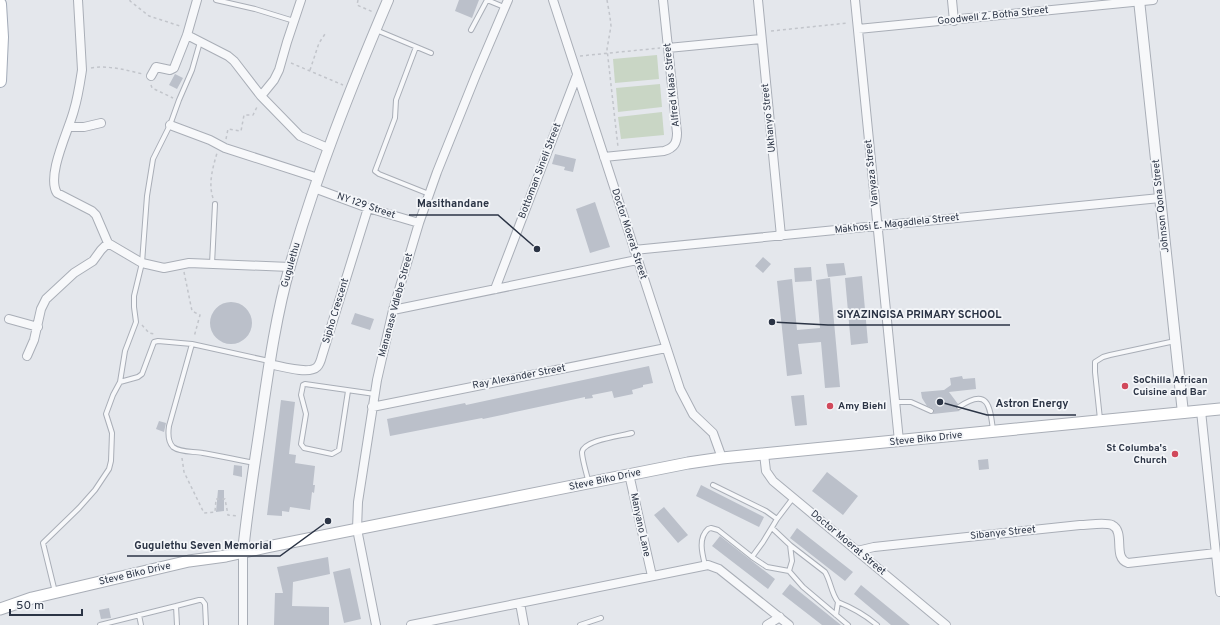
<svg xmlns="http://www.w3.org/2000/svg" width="1220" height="625" font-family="Overpass,sans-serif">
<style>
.green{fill:#c9d6c5}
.building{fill:#bbc0ca}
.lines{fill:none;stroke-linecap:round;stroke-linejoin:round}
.service-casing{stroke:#a9aeb7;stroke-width:6}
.minor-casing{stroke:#a9aeb7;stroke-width:10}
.tertiary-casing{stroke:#a9aeb7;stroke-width:12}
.secondary-casing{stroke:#a9aeb7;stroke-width:13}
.primary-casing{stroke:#a3abb8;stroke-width:14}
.path{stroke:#c2c5cb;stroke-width:1.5;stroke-dasharray:3 3;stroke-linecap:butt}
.service{stroke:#f7f8fa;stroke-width:4}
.minor{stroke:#f7f8fa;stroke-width:8}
.tertiary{stroke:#f7f8fa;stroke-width:10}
.secondary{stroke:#fff;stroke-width:11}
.primary{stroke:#fff;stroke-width:12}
.poi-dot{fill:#d1495b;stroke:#f4f6f9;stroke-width:1.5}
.labels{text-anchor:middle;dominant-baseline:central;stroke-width:3.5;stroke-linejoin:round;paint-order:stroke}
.street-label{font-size:10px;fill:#2b3445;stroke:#f4f6f9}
.poi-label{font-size:10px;font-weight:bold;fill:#2b3445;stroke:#f4f6f9;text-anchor:start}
.leader{fill:none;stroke:#2b3445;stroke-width:1.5}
.callout-dot{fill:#2b3445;stroke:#f4f6f9;stroke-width:1.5}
.callout-label{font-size:11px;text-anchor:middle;font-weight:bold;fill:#2b3445;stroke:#f4f6f9;stroke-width:3.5;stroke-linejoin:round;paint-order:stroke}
</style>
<rect width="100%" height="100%" fill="#e4e7ec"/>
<path class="green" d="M657,55L659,79L615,83L613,59Z
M660,84L662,107L618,112L616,88Z
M662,112L664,135L621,139L618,117Z"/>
<path class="building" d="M459,0H479L472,18L455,11Z
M175,74L183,78L177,89L169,85Z
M555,154L576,159L573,172L564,170L565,167L552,164Z
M595,202L610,247L590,253L576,209Z
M763,257L771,264L763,273L755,266Z
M844,263L846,275L828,277L826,264Z
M811,267L812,281L795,282L794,268Z
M862,276L868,343L851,345L845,278Z
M830,278L840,387L825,388L821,342L798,344L802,374L787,376L777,281L792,279L797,330L820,328L816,280Z
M210 323a21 21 0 1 1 42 0a21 21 0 1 1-42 0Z
M355,313L374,319L370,330L351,324Z
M649,366L653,383L643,385V387L632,390L633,394L614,398L612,391L592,395L593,398L585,399V397L483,419L482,418L390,436L387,419L465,403L466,405Z
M962,376L963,379L975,378L976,389L949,392L958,404L956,406V408L960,411L933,414L934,409L927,406L922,398L921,392L944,390L951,385L950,378Z
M804,395L807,425L795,426L791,396Z
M281,400L295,402L289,454L296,455L295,463L315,466L313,485H315L314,493L312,492L310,510L290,507L289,512L282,511V516L267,515Z
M159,421L166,423L164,432L156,429Z
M988,459L989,469L979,470L978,460Z
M234,465L242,466V477L233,475Z
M827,472L858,496L843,515L812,491Z
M701,485L764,517L759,527L696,496Z
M218,490H224V511L216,512Z
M664,507L688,535L678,543L654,515Z
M797,528L853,572L845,581L790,538Z
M720,536L775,579L768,589L712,546Z
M328,557L330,574L293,582L292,606L329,607V625H274L275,593H283L277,567Z
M350,568L361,619L344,623L333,572Z
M790,584L841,625H822L782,594Z
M861,585L910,625H891L854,594Z
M109,608L111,618L101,619L99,610Z"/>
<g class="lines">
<defs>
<path id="service" d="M216,0L255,9L294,21
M487,0L504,7
M376,30L431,53
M471,30L487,0
M416,47L396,100L395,118L375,171L379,174L429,194
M212,264L215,204
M120,382L125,351L136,322L134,307V296L142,263L147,196L153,159L170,125L179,100L192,70L200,42
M348,391L339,450L332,454L304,448L301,444L306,414L301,395L303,385L305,384L375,394
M895,402H911L931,411
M959,407C988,387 990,406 993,430
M1100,419L1095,372V362L1103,357L1110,355L1175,341
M255,463C238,460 221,456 203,453C194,451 181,453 173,447C168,442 168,433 169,426L192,344L269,361
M589,483C587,476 582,458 582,452C584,440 621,436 632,433
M713,485L766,511L777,519L793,498
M772,528L790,545L792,561L789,571
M790,545L825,572C831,582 831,593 838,602C853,608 865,615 877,625
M752,557L763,542L777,519
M705,565C702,553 698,538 708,529L711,528L718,530L752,557L767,567L789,571L803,587L848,625
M55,592L43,543L79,508L95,490L109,469L111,461L112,433L106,414L113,395L120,382L138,377L142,374L154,342L158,341L192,344
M176,606L199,600H202L205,604L206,625
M139,615L141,625
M836,615L838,602
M100,625L176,606L177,625
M580,625L601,618"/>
<path id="minor" d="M78,0L82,70C80,83 78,97 74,110C69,130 46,175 57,193L92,211L96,215L108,243L142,263L164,268L189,263L290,267
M553,0L680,389L693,414L713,433L722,458
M758,0L781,236
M855,0L899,441
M952,0L954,21
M858,29L1153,0
M187,35L228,56L234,61L261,96L300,136L328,148
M668,48L761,39
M151,76L156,67L170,70L174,68L187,35L197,0
M261,96L274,80L279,70L287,42L301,0
M170,125L210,140L225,148L318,178
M69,127H84L101,123
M604,157L664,151C674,148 677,143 677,133L663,0
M314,188L368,208L419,223
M634,250L1160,198
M495,289L577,75
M393,310L637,260
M9,319L38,327
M27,356L34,340L41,309L46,299L74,273L93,261L101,250L108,243
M269,364C280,366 309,375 317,367C319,365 321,360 322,356L368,208
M372,407L666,348
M1201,411L1220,592
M764,454L766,471L773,481L946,625
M629,474L652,576
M857,551L874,547L1080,525C1088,525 1105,522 1112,525C1126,532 1112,558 1128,563L1216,553
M243,552V625
M520,603L524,625
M376,625L357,529L358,502L377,380L393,310L419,223L437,172L476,75L508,0
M411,625L708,565L719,569L789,625
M767,625L780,617"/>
<path id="tertiary" d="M1139,0L1183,413
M243,552C247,510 254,468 260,427C268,373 275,319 290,266C316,175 351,87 388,0"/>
<path id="secondary" d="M0,609L32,598L189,561L226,556L267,547L688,463L722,458L1220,409"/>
<path id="primary" d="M0,4L2,37L0,81"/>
</defs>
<use href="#service" class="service-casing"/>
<use href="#minor" class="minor-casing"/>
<use href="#tertiary" class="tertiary-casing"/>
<use href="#secondary" class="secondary-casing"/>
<use href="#primary" class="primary-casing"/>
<path class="path" d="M130,0V1L149,16L180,26
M358,0L357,5L373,12
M607,0L610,17L611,26L607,49L618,147
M771,31L848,23
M580,56L660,48
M291,63L343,85
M91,68C109,65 125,70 143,74
M310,70L319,43L325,34
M151,85L152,88L173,98
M226,139L228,129L241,131L244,115H253L258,105
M213,198C208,183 213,167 217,153
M184,272L192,311L200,315L194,337
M142,325L149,333L154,334
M182,458L184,472L204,513L215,512L216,499H225L228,515L238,516"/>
<use href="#service" class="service"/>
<use href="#minor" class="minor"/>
<use href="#tertiary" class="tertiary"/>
<use href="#secondary" class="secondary"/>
<use href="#primary" class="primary"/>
</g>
<g class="poi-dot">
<circle cx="1125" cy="386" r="4"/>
<circle cx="830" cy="406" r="4"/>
<circle cx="1175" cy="454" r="4"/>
</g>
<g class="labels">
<g class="street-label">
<text transform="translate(993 16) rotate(-6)">Goodwell Z. Botha Street</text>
<text transform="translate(672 85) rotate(-96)">Alfred Klaas Street</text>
<text transform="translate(769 118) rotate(-96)">Ukhanyo Street</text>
<text transform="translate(540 171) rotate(-69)">Bottoman Sineli Street</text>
<text transform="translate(872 173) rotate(-96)">Vanyaza Street</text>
<text transform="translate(366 206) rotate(19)">NY 129 Street</text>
<text transform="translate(1161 206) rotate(-96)">Johnson Qona Street</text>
<text transform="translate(897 224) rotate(-6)">Makhosi E. Magadlela Street</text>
<text transform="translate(629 234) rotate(72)">Doctor Moerat Street</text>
<text transform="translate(291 265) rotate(-74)">Gugulethu</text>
<text transform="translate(396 305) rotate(-75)">Mananase Vdlebe Street</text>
<text transform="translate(336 311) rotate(-73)">Sipho Crescent</text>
<text transform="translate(519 377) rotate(-11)">Ray Alexander Street</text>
<text transform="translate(926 439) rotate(-6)">Steve Biko Drive</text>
<text transform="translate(605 480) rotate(-12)">Steve Biko Drive</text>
<text transform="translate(640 525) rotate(78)">Manyano Lane</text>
<text transform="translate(1003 533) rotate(-6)">Sibanye Street</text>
<text transform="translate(848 543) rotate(40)">Doctor Moerat Street</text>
<text transform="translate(135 574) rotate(-13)">Steve Biko Drive</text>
</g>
<g class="poi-label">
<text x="1133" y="380">SoChilla African<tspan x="1133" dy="12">Cuisine and Bar</tspan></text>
<text x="838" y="406">Amy Biehl</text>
<text x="1167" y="448" text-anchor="end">St Columba's<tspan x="1167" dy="12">Church</tspan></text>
</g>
</g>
<path class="leader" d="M537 249L498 215H409M772 322L828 325H1010M940 402L987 415H1076M328 521L280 556H127"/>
<g class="callout-dot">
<circle cx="537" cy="249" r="4"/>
<circle cx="772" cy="322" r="4"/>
<circle cx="940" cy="402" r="4"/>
<circle cx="328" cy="521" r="4"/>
</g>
<g class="callout-label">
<text x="453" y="207">Masithandane</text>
<text x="919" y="318">SIYAZINGISA PRIMARY SCHOOL</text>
<text x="1032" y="407">Astron Energy</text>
<text x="203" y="549">Gugulethu Seven Memorial</text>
</g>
<path d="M10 609v6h72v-6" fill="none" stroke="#2b3445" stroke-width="2"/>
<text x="16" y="609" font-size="12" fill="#2b3445" stroke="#f4f6f9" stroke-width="3" paint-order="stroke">50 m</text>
</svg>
